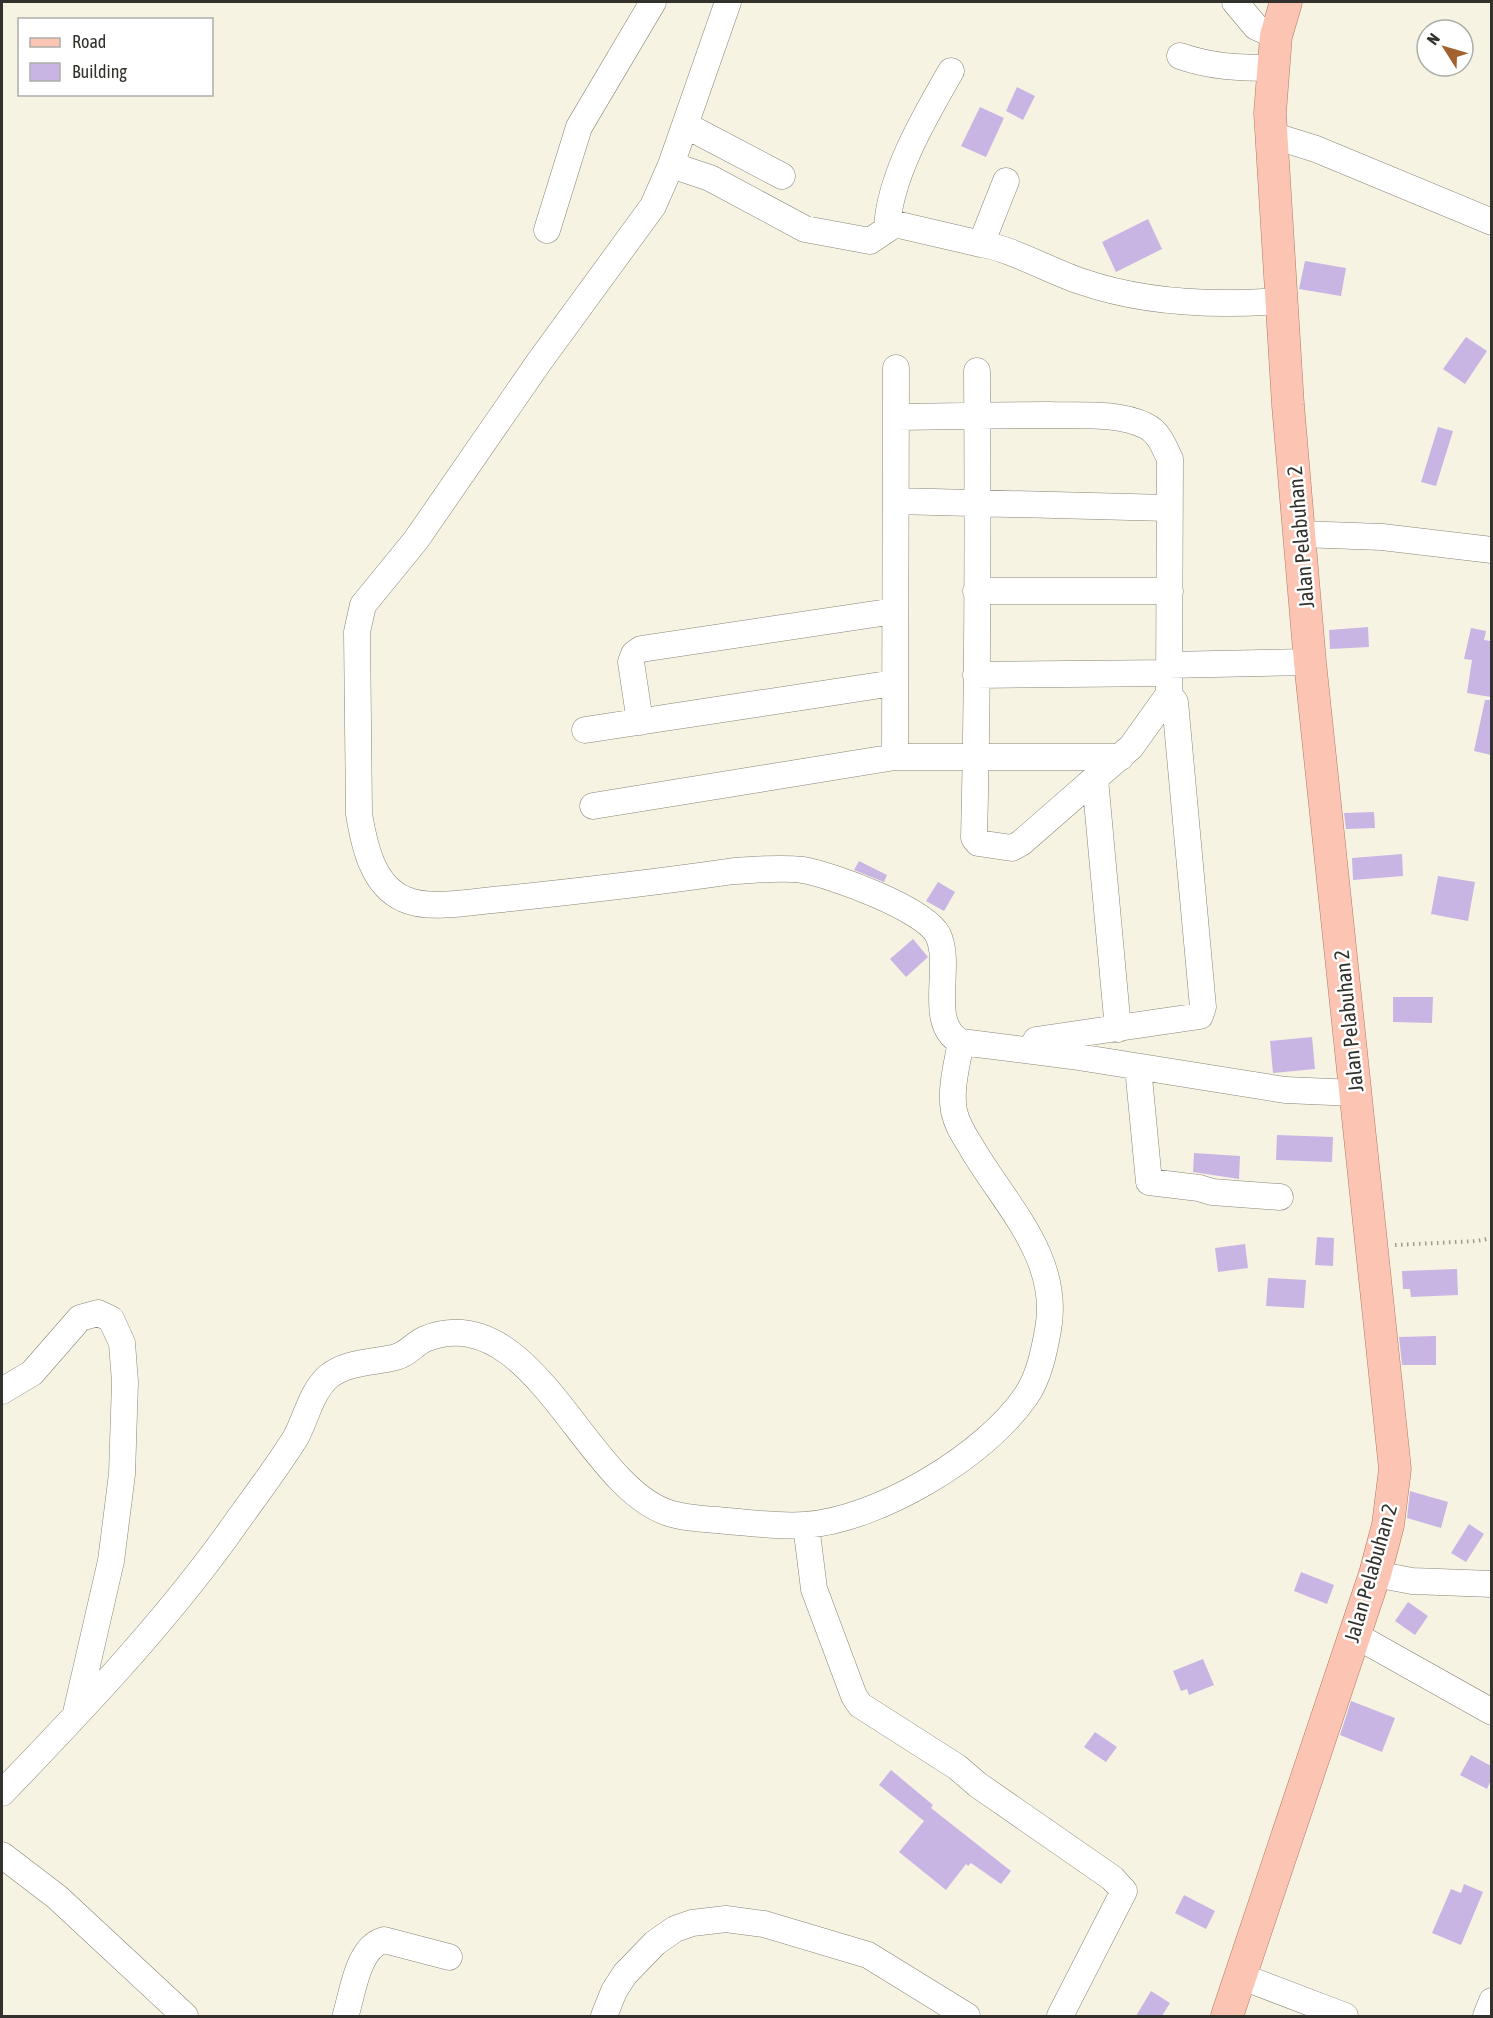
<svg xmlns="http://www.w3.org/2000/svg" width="1493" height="2018" font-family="'Asap Condensed',sans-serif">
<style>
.building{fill:#c9b5e4}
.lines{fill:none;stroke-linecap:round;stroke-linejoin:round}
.minor-casing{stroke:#888476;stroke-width:27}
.major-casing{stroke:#b37762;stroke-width:33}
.path{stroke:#9f9d91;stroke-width:4;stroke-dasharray:1.5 4.5;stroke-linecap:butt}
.minor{stroke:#fff;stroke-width:26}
.major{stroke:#fbc4b3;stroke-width:32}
.labels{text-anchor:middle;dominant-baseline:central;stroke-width:5;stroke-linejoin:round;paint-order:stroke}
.street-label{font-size:21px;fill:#32312b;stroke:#fff}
</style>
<rect width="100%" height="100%" fill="#f7f3e3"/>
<path class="building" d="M1017,87L1035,96L1023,120L1006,111Z
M980,107L1004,118L986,157L961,146Z
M1148,219L1162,249L1116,272L1102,242Z
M1305,261L1346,268L1341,296L1299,289Z
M1466,337L1487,351L1465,384L1443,369Z
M1438,427L1453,431L1436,486L1421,482Z
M1368,627L1369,647L1330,649L1329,630Z
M1471,628L1486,631L1484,640L1491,641V697L1467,693L1472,660L1464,659Z
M1485,700H1491V755L1474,751Z
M1374,812L1375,828L1346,829L1344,813Z
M1402,854L1403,876L1353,880L1352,858Z
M859,861L887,875L884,882L854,870Z
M1438,876L1475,882L1468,921L1431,914Z
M938,882L955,892L944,911L926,901Z
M913,939L928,957L906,977L890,959Z
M1393,997H1433L1432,1023L1393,1022Z
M1312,1037L1315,1069L1273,1073L1270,1041Z
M1277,1135L1333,1137L1332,1162L1276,1160Z
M1194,1153L1240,1156L1239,1179L1193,1172Z
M1317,1237L1334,1238L1333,1266L1315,1265Z
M1245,1244L1248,1268L1218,1272L1215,1248Z
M1457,1269L1458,1295L1411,1297L1410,1289H1403L1402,1271Z
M1268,1278L1306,1280L1304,1308L1266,1306Z
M1436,1336V1365H1402L1399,1337Z
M1410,1491L1448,1502L1441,1528L1407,1518Z
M1469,1524L1484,1534L1466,1562L1451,1553Z
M1301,1572L1334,1585L1327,1604L1294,1591Z
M1408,1602L1428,1616L1415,1635L1395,1621Z
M1203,1659L1214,1685L1189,1695L1187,1689L1181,1691L1173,1671Z
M1351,1701L1395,1718L1382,1752L1340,1735Z
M1095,1732L1117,1747L1106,1762L1084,1747Z
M1471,1755L1491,1766V1780L1487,1789L1460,1775Z
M891,1770L933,1805L931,1808L1011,1871L1001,1884L971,1863L968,1866L966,1864L946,1890L899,1852L924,1821L879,1785Z
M1464,1884L1483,1892L1461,1945L1432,1933L1451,1889L1461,1893Z
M1184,1895L1215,1911L1206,1929L1175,1913Z
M1151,1991L1170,2003L1162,2016H1136Z"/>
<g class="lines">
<defs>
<path id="minor" d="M728,2L671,165L653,206L539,362L416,540L363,605L357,632L359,814C364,844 372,885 404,899C429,911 476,901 503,899C580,891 658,882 734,871C757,870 780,867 803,870C832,875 925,909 938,935C953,967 926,1024 961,1042L1072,1056L1285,1090L1355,1093
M1235,2L1256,27L1276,36
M1180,56C1211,67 1240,68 1272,68
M685,125L782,176
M1271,135L1316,149L1492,222
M671,165L710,178L805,229L870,241L895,224L981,244
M1006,181L981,244C1010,248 1050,271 1080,281C1143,303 1214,306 1280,301
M887,229C889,177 925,116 951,71
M547,230L579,127L653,2
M896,368L895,757H1121
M897,417C948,416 999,415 1050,415C1080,416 1119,412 1146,426C1159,432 1164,447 1170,459L1169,694L1131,747L1021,843L1012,848L978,843L974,838C978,682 978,526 977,371
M896,501L1168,508
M1300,534L1382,537L1492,550
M976,591H1170
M1168,665L1310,662
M976,675L1169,673
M640,722L631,662L634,654L641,649L895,611
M585,730L894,683
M1095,779L1118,1029
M593,806L895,757
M1036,1040L1200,1016L1203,1007L1175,702L1169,694
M1138,1067L1149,1182L1199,1188L1212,1192L1280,1197
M2,1391L32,1373L80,1318L98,1313L111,1319L122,1343L125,1382L122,1474L111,1561L76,1713
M806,1525L814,1589L854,1696L860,1705L957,1767L978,1785L1112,1878L1124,1891L1060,2016
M1375,1574L1412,1581L1492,1584
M1353,1634L1492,1712
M2,1793C80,1712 159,1629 226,1537C249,1504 275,1471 296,1437C307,1416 311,1392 329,1376C348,1361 374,1363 396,1357C408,1354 414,1344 425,1339C532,1297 583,1482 666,1512C685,1519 707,1519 727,1521C752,1523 779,1527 805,1525C878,1520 985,1456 1026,1396C1039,1377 1044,1352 1048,1330C1061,1259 1007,1207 973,1150C966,1138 957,1126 954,1111C950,1089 957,1064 961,1042
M2,1855L57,1897L185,2016
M1240,1976L1345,2016
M346,2014C353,1991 358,1947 384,1940L449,1957
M604,2016L614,1991L625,1974L655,1943L675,1929L692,1923L726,1919L764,1924L868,1955L967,2016
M1486,2016L1492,2001"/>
<path id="major" d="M1227,2016L1375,1574L1388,1525L1395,1469L1310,662L1288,405L1270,113L1276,36L1286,2"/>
</defs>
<use href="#minor" class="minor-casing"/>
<use href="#major" class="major-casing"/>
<path class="path" d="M1395,1245L1477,1241L1492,1238"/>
<use href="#minor" class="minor"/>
<use href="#major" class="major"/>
</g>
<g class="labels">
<g class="street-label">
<text transform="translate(1300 537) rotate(-95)">Jalan Pelabuhan 2</text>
<text transform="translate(1348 1021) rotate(-96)">Jalan Pelabuhan 2</text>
<text transform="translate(1370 1573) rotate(-74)">Jalan Pelabuhan 2</text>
</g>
</g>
<rect width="1493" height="2018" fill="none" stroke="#32312b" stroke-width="6"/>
<rect x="18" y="18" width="195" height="78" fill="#ffffff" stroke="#adadaa" stroke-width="1.5"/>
<rect x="30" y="38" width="30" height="9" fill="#fbc4b3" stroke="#adadaa" stroke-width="1.5"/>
<text x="72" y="48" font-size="18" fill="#32312b">Road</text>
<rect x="30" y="63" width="30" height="18" fill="#c9b5e4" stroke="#adadaa" stroke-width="1.5"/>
<text x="72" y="78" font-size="18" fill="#32312b">Building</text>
<g transform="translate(1445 48) rotate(307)"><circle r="28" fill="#ffffff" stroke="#adadaa" stroke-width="1.5"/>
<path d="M0-4.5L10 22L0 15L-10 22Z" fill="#a3612d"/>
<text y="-9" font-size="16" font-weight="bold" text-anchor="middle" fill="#32312b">N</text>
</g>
</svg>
